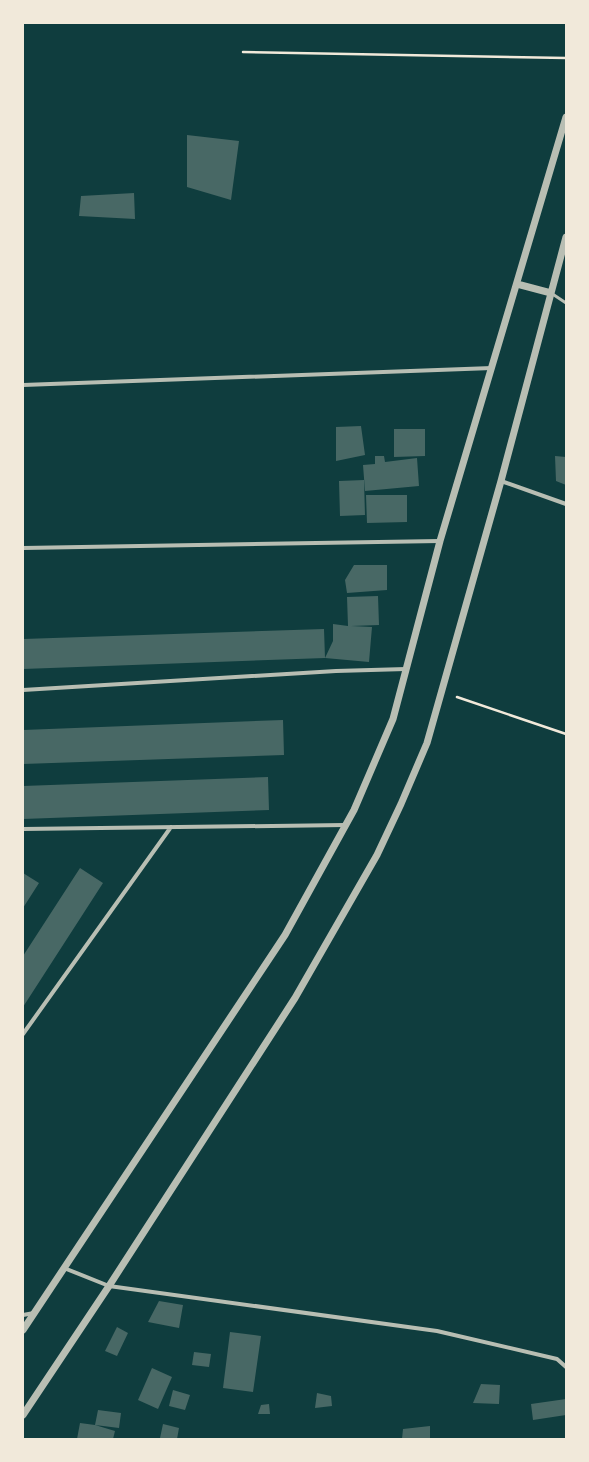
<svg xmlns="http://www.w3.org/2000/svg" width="589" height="1462" font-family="Mulish,sans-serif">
	<rect width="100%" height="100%" fill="#0f3d3e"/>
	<path fill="#486865" d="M187,135l52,6 -8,59 -44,-13z
		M134,193l1,26 -56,-3 2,-20z
		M361,426l4,29 -29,6v-34z
		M394,429h31v27l-31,1z
		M375,456h9l1,6 32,-4 2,28 -54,5 -2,-26 12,-1z
		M555,456l11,1v28l-10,-4z
		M364,480l1,35 -25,1 -1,-35z
		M366,495h41v27l-40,1z
		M354,565h33v25l-40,3 -2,-13z
		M378,596l1,29 -28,1 21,1 -3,35 -44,-4 8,-17v-17l15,2 -1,-29z
		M324,629l1,29 -302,11v-30z
		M283,720l1,35 -261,9v-34z
		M268,777l1,33 -246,9v-33z
		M80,868l23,15 -80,124v-51z
		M23,873l16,10 -16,25z
		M159,1301l24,4 -4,23 -31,-6z
		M117,1327l11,6 -11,23 -12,-5z
		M230,1332l31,4 -8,56 -30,-4z
		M194,1352l17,2 -2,13 -17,-2z
		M152,1368l20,9 -14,32 -20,-9z
		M481,1384l19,1 -1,19 -26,-1z
		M173,1390l17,5 -5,15 -16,-4z
		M317,1393l14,3 1,10 -17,2z
		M566,1399v16l-33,5 -2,-16z
		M269,1404l1,10h-12l3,-9z
		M98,1410l23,3 -2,15 -24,-3z
		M80,1423l15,2 20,6 -2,8h-36z
		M163,1424l16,4 -2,11 -17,-1z
		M430,1426v13h-28l1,-10z"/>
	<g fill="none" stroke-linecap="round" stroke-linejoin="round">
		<path stroke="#f1e9da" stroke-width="2.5" d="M243,52l323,6
			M457,697l109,37"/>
		<path stroke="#b8beb3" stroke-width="3" d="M551,293l15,10"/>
		<path stroke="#b8beb3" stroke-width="4" d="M23,385l469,-17
			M501,481l65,23
			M23,548l417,-7
			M23,690l313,-19 70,-2
			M23,829l322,-4
			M23,1034l148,-207
			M64,1268l45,18 328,45 120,28 9,8
			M23,1315l11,-2"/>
		<path stroke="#b8beb3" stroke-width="7" d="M517,284l34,9
			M23,1330l262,-395 69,-125 39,-91 47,-178 126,-424
			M23,1415l86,-129 186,-288 82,-143 24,-51 26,-61 74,-262 65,-244"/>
	</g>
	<rect width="589" height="1462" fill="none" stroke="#f1e9da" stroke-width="48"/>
</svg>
